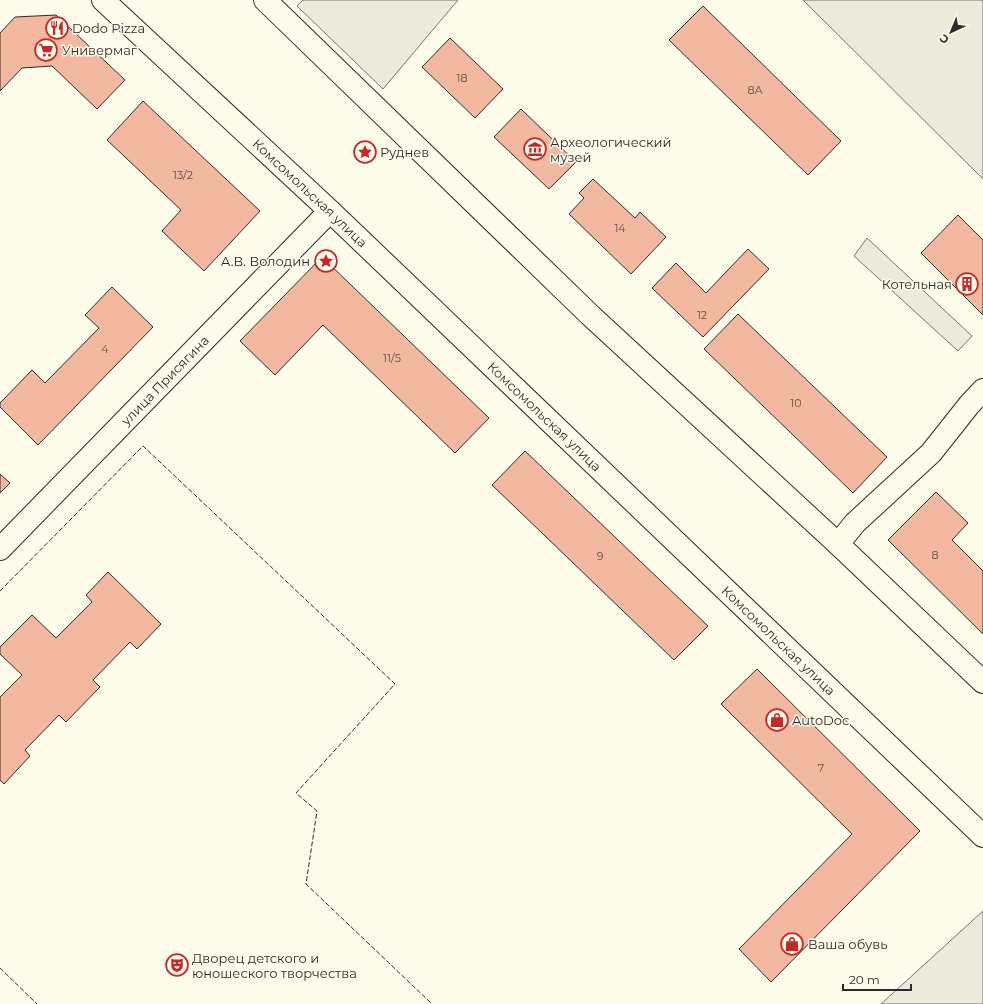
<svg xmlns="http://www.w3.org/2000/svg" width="983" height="1004" font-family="Montserrat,sans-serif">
	<rect width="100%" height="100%" fill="#fdfbea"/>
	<path fill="#ecebdb" stroke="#74746e" d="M803,0h180v179z
		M983,911v93h-102z"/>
	<path fill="#eceadb" stroke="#74746e" d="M303,0h155l-75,89 -86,-83z
		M867,238l105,98 -14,15 -104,-95z"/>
	<path fill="#f2b8a0" stroke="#2b2b2b" d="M703,6l138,135 -33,34 -139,-135z
		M56,15l69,65 -28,29 -45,-43 -30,2 -22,23v-58l15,-16z
		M450,38l53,51 -28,29 -53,-51z
		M143,101l117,110 -56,60 -42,-40 19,-21 -74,-70z
		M521,109l55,53 -27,27 -55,-52z
		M593,179l42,39 5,-6 26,25 -35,37 -62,-60 15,-16 -5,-5z
		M958,215l25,25v75l-62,-62z
		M748,249l21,20 -66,68 -51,-49 24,-25 30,30z
		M322,257l167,161 -34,35 -132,-128 -48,50 -35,-34z
		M112,287l41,40 -115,118 -38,-38v-4l32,-33 13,13 54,-55 -14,-13z
		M738,314l149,143 -34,36 -149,-144z
		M525,451l183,175 -34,34 -182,-175z
		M0,474l10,9 -10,10z
		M936,492l32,31 -16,17 31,31v63l-95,-94z
		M108,572l53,52 -24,25 -7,-7 -37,38 7,7 -34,35 -7,-7 -34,35 5,6 -26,28 -4,-4v-83l22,-22 -22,-21v-7l32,-32 24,23 36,-36 -6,-7z
		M757,669l163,162 -149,151 -32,-33 113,-115 -131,-130z"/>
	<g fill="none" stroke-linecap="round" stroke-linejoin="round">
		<g stroke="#2b2b2b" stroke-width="24">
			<g id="minor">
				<path d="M838,544l17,-21 76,-70 38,-48 14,-15"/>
				<path id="s1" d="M0,549l330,-338"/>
			</g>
		</g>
		<g stroke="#2b2b2b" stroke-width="24">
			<g id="major">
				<path id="s2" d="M103,0l227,211 653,625"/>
				<path d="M265,0l325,315 248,229 145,138"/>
			</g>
		</g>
		<use href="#minor" stroke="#fdfbea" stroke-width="22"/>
		<use href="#major" stroke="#fdfbea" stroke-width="22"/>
		<path stroke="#2b2b2b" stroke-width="1" stroke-dasharray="5 2" stroke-linecap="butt" d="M0,591l143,-145 252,238 -99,109 21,18 -11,73 126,120
			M0,968l37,36"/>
	</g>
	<defs>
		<g id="restaurant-ring" transform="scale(1.15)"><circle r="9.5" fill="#fdfbea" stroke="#c62828" stroke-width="1.5"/><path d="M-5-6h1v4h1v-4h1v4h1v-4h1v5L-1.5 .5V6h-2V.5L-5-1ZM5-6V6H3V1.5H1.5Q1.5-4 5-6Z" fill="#c62828"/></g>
		<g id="supermarket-ring" transform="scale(1.15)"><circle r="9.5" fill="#fdfbea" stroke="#c62828" stroke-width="1.5"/><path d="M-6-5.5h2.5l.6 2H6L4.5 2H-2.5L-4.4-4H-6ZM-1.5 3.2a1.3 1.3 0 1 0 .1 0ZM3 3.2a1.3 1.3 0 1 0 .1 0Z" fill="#c62828"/></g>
		<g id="museum-ring" transform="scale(1.15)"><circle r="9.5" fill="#fdfbea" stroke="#c62828" stroke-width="1.5"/><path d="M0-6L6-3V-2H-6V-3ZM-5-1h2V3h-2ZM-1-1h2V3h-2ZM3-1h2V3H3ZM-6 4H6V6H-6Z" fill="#c62828"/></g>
		<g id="sight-ring" transform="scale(1.15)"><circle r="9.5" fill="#fdfbea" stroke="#c62828" stroke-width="1.5"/><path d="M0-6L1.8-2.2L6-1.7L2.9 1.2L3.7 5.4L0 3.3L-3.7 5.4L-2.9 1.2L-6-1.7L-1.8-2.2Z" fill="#c62828"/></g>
		<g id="building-ring" transform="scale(1.15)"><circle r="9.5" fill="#fdfbea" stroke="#c62828" stroke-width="1.5"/><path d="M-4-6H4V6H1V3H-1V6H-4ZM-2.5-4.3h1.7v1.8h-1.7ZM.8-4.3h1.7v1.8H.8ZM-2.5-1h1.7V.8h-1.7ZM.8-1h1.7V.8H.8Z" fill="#c62828"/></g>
		<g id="shop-ring" transform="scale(1.15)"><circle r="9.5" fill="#fdfbea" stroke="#c62828" stroke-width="1.5"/><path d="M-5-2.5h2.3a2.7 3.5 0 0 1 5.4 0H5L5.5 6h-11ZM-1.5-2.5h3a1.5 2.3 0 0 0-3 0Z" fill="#c62828"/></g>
		<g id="theatre-ring" transform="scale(1.15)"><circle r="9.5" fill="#fdfbea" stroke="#c62828" stroke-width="1.5"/><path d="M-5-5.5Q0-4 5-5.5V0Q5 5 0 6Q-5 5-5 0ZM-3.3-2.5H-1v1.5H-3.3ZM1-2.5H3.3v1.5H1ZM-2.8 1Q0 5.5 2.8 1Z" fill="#c62828"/></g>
	</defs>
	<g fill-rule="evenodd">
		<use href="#restaurant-ring" x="57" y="28"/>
		<use href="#supermarket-ring" x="46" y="50"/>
		<use href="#museum-ring" x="535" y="149"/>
		<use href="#sight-ring" x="365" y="152"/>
		<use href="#sight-ring" x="326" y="261"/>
		<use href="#building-ring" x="967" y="284"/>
		<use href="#shop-ring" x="777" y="720"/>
		<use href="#shop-ring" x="792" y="944"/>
		<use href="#theatre-ring" x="177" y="965"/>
	</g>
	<g text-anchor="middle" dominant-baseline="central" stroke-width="3" stroke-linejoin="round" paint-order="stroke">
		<g font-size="11" fill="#5d4e48">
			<text x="462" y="78">18</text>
			<text x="755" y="90">8А</text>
			<text x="183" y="175">13/2</text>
			<text x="620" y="228">14</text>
			<text x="702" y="315">12</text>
			<text x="105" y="349">4</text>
			<text x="392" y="358">11/5</text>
			<text x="796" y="403">10</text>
			<text x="935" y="555">8</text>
			<text x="600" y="556">9</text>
			<text x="821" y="768">7</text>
		</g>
		<g font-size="13" fill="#2b2b2b" stroke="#fdfbea" text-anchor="start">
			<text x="72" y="28">Dodo Pizza</text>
			<text x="62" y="50">Универмаг</text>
			<text x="550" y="142">Археологический<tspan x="550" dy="15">музей</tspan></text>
			<text x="380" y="152">Руднев</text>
			<text x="310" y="261" text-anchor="end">А.В. Володин</text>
			<text x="952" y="284" text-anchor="end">Котельная</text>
			<text x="792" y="720">AutoDoc</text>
			<text x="808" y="944">Ваша обувь</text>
			<text x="192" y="958">Дворец детского и<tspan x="192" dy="15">юношеского творчества</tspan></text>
		</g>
		<g font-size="13" fill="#2b2b2b" stroke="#fdfbea">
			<text stroke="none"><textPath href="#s2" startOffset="283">Комсомольская улица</textPath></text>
			<text stroke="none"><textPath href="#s1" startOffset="236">улица Присягина</textPath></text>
			<text stroke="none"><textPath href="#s2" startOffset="607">Комсомольская улица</textPath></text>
			<text stroke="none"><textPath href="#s2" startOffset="931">Комсомольская улица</textPath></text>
		</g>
	</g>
	<g transform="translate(951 32) rotate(224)" stroke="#fdfbea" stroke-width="3" paint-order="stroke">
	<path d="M0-3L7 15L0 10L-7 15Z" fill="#2b2b2b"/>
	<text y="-6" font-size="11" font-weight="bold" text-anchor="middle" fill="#2b2b2b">С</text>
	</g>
	<path d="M843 984v6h68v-6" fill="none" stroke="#2b2b2b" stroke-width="2"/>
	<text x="849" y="984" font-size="12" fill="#2b2b2b" stroke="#fdfbea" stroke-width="3" paint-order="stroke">20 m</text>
</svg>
